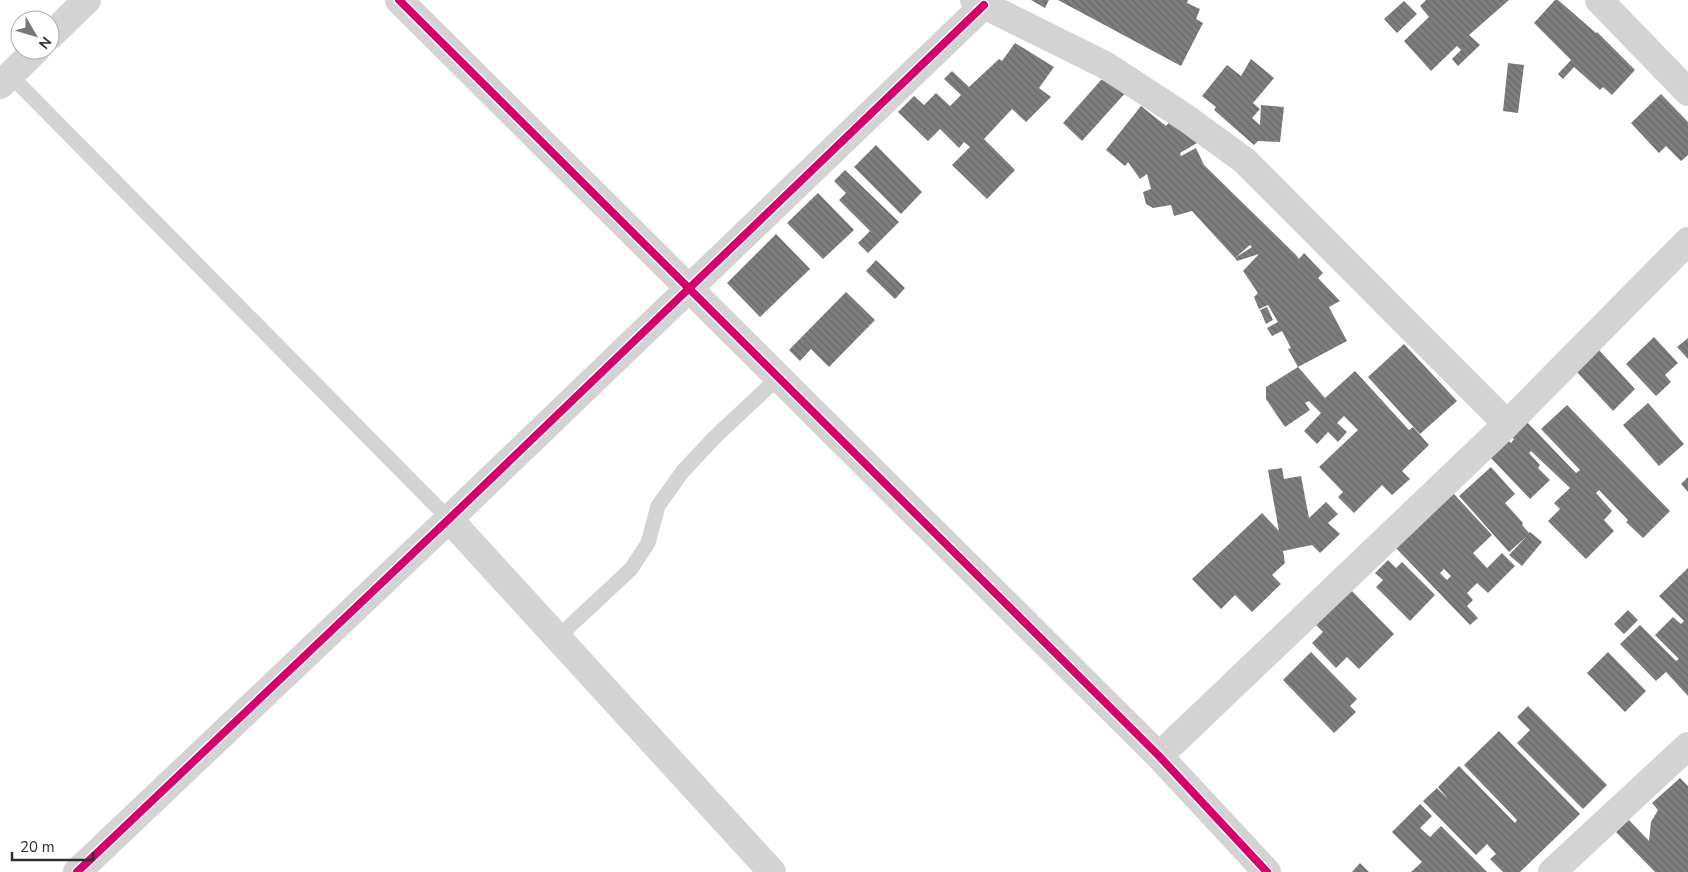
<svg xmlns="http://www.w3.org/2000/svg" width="1688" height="872" font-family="'Nunito Sans',sans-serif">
	<defs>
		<pattern id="building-back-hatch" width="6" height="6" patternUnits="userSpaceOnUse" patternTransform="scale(1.25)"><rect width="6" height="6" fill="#7e7e7e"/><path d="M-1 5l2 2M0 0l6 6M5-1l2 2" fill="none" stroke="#686868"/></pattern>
	</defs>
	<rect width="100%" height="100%" fill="#fff"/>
	<path fill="url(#building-back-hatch)" fill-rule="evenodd" d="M1031,0h18l-4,8z
		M1058,0h130l-1,3 13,6 -4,10 7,4 -22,43z
		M1426,0h83l-40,35 11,10 -22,21 -6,-7 9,-9 -4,-4 -26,25 -27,-30 25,-24 -9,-11z
		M1555,0h3l38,33 1,-1 38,38 -23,25 -9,-8 -3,3 -26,-23 -11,12 -5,-5 13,-14 -37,-37z
		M1404,1l13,13 -20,19 -13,-14z
		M1015,43l39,24 -15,21 12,9 -25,25 -14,-13 -28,30 31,31 -28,29 -35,-34 18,-18 -6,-5 -5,6 -19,-19 -12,12 -30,-29 16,-16 10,9 12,-12 14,13 11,-11 -17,-16 8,-8 17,16 30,-28 3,2z
		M1251,59l23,19 -21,25 7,6 -8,9 8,7 1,-20 23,2 -4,35 -22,-1 -4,4 -40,-35 2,-3 -14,-11 25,-31 14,11z
		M1508,63l16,2 -6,48 -15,-2z
		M1101,80l14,1 12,10 -45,50 -19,-18z
		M1661,94l27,28v33l-7,6 -15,-15 -7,7 -28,-30z
		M1141,106l25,20 5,-6 26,23 -17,10 1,3 15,-8 8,17 92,90 3,4 5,-6 19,20 -5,5 22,23 -11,6 18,34 -49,26 27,31 30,-27 54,59 4,-3 16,18 -27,26 8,8 -18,16 -10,-10 -28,28 -16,-16 5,-5 -24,-25 39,-37 -14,-14 -7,7 10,9 -9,10 -10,-10 -11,12 -13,-13 17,-18 -12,-12 -4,2 5,7 -25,17 -19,-28v-12l32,-20 -10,-18 3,-1 -9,-17 -10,5 -5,-8 11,-6 -10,-17 -9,4 -5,-12 4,-4 -15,-22 16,-17 -22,7 -2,-3 17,-11 -2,-2 -15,13 -43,-47 -18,5 -3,-11 -18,3 -7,-4 -3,-12 8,-3 -4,-15 -7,5 -12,-17 -3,4 -19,-16z
		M876,145l46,47 -21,22 -47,-47z
		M845,170l54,52 -31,31 -10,-10 12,-12 -31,-31 7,-7 -12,-12z
		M818,193l36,37 -31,29 -36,-36z
		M776,234l34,35 -50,48 -33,-34z
		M876,260l29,28 -10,11 -29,-28z
		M846,292l29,28 -46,47 -18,-18 -11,12 -11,-11z
		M1267,307l6,13 -7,4 -6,-14z
		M1654,337l24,26 -13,12 6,7 -15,14 -30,-32z
		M1688,338v21l-11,-12z
		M1404,344l53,57 -37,33 -52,-57z
		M1599,350l36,39 -22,22 -37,-40z
		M1648,403l36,41 -25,22 -36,-41z
		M1567,405l103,106 -27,27 -17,-16 2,-2 -29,-30 -3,3 16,18 -8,9 10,11 -28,28 -38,-38 12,-12 -6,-6 16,-15 -39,-37 -2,2 11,12 -2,3 12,12 -20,19 -40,-42 18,-17 3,3 3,-4 -3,-2 16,-15 49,51 4,-3 -39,-41z
		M1491,467l24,27 -10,9 18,20 -1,2 7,8 1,-1 12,10 -20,24 -13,-11 17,-18 -17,15 -50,-56z
		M1282,468l2,11 17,-3 8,42 17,-16 12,12 -10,9 12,11 -20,19 -8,-8 -29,6 2,12 -13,12 9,9 -29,28 -17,-17 -14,14 -29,-30 70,-66 17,18 -11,-61z
		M1688,477v15l-7,-8z
		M1453,493l39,42 -19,18 14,15 15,-15 13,13 -27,27 -11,-10 -10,10 6,7 -6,6 11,12 -8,7 -74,-77zM1444,569l7,7 -4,4 -7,-7z
		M1388,560l8,8 6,-6 33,33 -25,26 -34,-34 7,-7 -8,-7z
		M1688,568v128l-22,-24 -10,9 -36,-37 20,-19 36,36 3,-2 -24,-24 18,-18 8,7 3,-3 -25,-25z
		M1350,589l44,45 -35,35 -12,-12 -11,11 -24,-25 11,-11 -8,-8z
		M1628,610l10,10 -14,14 -10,-10z
		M1311,652l46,47 -7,7 6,6 -22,21 -51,-53z
		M1608,652l38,39 -21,21 -38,-39z
		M1528,706l79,79 -24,24 -66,-66 13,-13 -13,-13z
		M1499,731l81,83 -60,58h-17l-13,-13 6,-5 -9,-10 -11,11 -53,-54 14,-13 11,11 -10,-12 21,-21 56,57 2,-3 -53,-55z
		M1680,778l8,8v86h-33l-39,-40 13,-12 20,21 2,-19 7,-12 -6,-7z
		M1420,804l12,12 -12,12 10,9 11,-11 46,46h-76l11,-10 -30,-30z
		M1360,863l9,9h-17z"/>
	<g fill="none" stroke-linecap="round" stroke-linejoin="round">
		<path stroke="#d3d3d3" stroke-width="15" d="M10,75l439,444
			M557,638l74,-69 17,-26 10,-37 25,-35 33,-35 63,-59"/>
		<path stroke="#d3d3d3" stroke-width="28" d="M399,0l760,756 108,116
			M974,0l131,65 81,53 59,43 262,263
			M1599,0l89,92
			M50,36l37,-36
			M0,85l36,-35
			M449,519l323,353
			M1159,756l348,-332 181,-183
			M77,872l372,-353 535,-514
			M1552,872l136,-126"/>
		<g stroke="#fff" stroke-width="11">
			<path id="cycleway" d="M399,0l760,756 108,116
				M77,872l372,-353 535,-514"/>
		</g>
		<use href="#cycleway" stroke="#d6006c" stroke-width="8"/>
	</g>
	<g transform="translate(35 35) rotate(128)"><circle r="24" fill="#ffffff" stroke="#ababab"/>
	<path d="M0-4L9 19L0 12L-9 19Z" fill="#777777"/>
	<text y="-8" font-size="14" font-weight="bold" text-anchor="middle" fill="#2e2e2e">N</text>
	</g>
	<path d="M12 852v8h81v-8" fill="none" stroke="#2e2e2e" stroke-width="2.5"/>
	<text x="20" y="852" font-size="15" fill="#2e2e2e" stroke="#ffffff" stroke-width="4" paint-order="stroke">20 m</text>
</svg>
